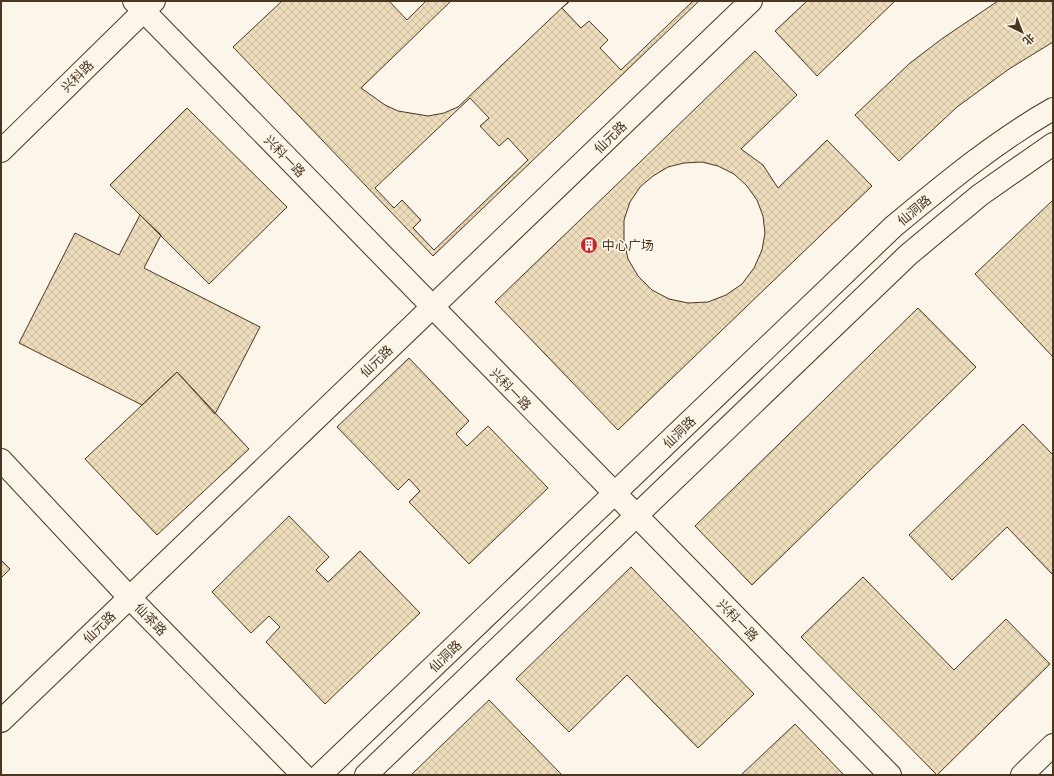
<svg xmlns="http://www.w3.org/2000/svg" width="1054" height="776" font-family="Lato,'Noto Sans SC',sans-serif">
	<defs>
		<pattern id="building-cross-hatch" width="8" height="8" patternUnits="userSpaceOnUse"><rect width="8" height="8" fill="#ecdcbc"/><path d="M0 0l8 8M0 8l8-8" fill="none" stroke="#ccbda1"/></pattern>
	</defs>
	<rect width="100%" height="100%" fill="#fbf6e9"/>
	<path fill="url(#building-cross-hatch)" stroke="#4a3520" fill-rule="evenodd" d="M282,1h169l-90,87 24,17 13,6 30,5 16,-3 14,-6 111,-106h130l-266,255 -200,-209z
		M389,1h37l-19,19z
		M570,1h123l-72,69 -21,-22 8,-8 -19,-19 -8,7 -19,-20z
		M807,1h88l-78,75 -42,-45z
		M998,1h55v41l-44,27 -52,38 -58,54 -44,-46 55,-52 33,-25z
		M755,51l42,44 -56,54 22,16 15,23 49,-48 45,46 -254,244 -123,-128zM702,162l16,4 16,8 13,12 10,14 6,16 2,17 -3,17 -8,18 -12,16 -16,11 -18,7 -20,1 -19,-4 -17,-9 -14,-14 -10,-17 -4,-19v-20l6,-18 10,-15 13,-11 15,-9 16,-4z
		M470,98l19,20 -9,8 19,20 9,-8 20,22 -94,90 -21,-22 8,-8 -19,-20 -8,8 -19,-20z
		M187,108l100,99 -78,77 -99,-99z
		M1053,200v157l-78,-83z
		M140,215l21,20 -17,33 116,59 -45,87 -38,-42 -35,33 -123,-62 56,-110 44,22z
		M918,308l58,59 -224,218 -57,-59z
		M409,358l60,63 -13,13 11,12 21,-20 60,62 -79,76 -60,-62 11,-11 -11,-12 -11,11 -61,-63z
		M177,372l72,77 -92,86 -72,-76z
		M1023,424l30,31v120l-46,-48 -55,53 -43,-45z
		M289,516l40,41 -13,13 12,12 32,-31 60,62 -95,91 -59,-62 14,-15 -11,-11 -18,17 -39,-41z
		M1,560l9,9 -9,9z
		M631,567l123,127 -56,54 -71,-73 -58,57 -53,-53z
		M863,577l91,93 52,-51 44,45 -113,111 -136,-138z
		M489,700l73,75h-151l32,-31z
		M795,724l49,51h-103z"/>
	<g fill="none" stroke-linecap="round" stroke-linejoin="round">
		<g stroke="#4a3520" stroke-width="24">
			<path id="minor" d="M134,1l756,774
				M1,151l153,-150
				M1,460l128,137 174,178
				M1,721l750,-720"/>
		</g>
		<g stroke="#4a3520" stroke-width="24">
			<path id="major" d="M320,775l574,-549c51,-42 101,-84 159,-117
				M366,775l542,-520 72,-60 73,-51
				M1022,775l31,-30"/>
		</g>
		<use href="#minor" stroke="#fbf6e9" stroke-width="22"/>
		<use href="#major" stroke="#fbf6e9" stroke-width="22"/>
	</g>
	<defs>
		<g id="building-disc" transform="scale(0.9)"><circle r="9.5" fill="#c62828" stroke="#fbf6e9"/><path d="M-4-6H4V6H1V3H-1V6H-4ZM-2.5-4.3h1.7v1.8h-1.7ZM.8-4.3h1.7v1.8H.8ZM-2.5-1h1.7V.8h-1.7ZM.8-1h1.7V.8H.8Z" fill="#fff"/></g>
	</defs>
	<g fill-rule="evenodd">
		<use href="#building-disc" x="589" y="245"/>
	</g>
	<g text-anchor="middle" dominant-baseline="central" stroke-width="3" stroke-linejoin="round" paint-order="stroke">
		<g font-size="13" fill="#4a3520" stroke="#fbf6e9">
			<text transform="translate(77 76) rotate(-45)">兴科路</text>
			<text transform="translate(610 137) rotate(-44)">仙元路</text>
			<text transform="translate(285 156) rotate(46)">兴科一路</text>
			<text transform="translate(914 210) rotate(-40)">仙洞路</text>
			<text transform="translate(376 361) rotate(-44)">仙元路</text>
			<text transform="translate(511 389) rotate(46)">兴科一路</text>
			<text transform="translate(679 432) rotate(-44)">仙洞路</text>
			<text transform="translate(151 619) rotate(46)">仙茶路</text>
			<text transform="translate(738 620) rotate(46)">兴科一路</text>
			<text transform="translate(99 627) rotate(-44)">仙元路</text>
			<text transform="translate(445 656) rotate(-44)">仙洞路</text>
		</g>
		<g font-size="13" fill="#4a3520" stroke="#fbf6e9" text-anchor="start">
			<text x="602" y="245">中心广场</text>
		</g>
	</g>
	<rect width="1054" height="776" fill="none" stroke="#4a3520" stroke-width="4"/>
	<g transform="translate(1022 32) rotate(137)" stroke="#fbf6e9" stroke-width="3" paint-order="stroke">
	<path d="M0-3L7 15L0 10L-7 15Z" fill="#4a3520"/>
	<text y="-6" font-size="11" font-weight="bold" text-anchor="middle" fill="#4a3520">北</text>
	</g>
</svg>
